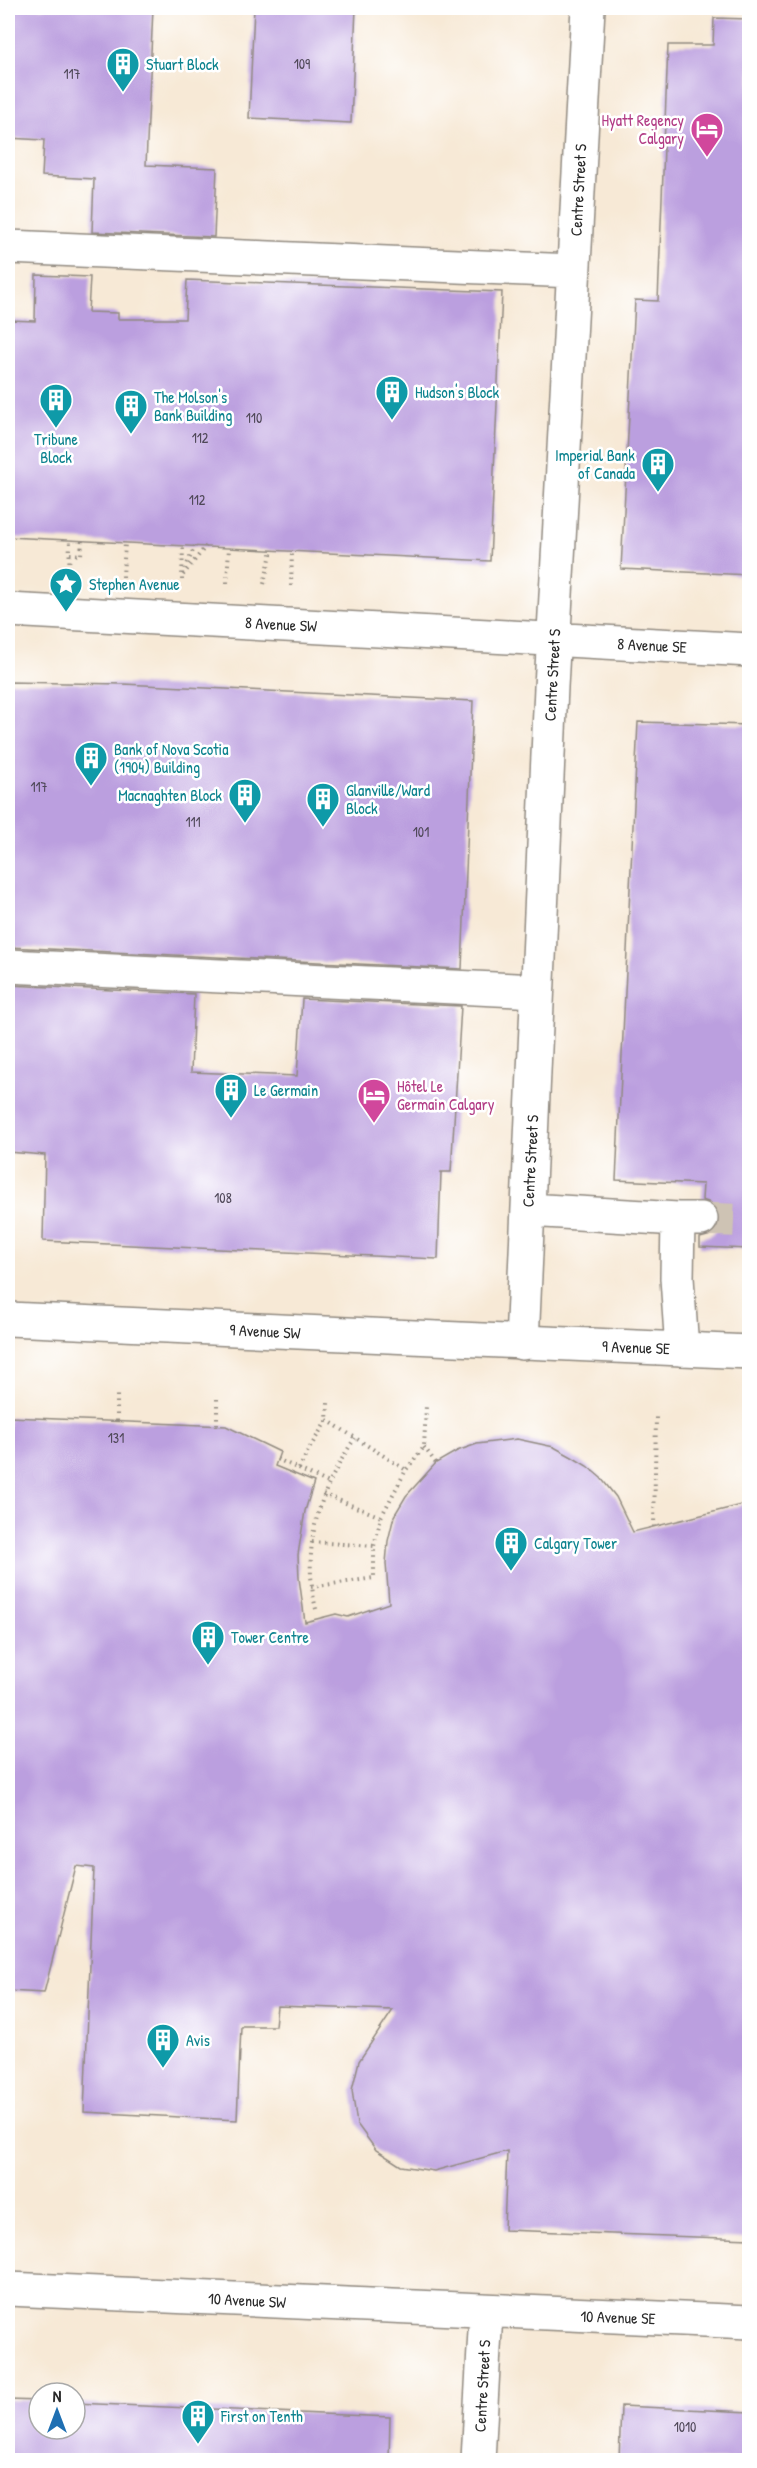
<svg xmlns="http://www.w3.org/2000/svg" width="757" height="2468" font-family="'Patrick Hand',sans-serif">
	<rect width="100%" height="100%" fill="#fff"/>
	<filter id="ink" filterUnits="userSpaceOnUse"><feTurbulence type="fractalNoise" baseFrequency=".0167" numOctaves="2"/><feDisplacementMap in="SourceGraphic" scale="12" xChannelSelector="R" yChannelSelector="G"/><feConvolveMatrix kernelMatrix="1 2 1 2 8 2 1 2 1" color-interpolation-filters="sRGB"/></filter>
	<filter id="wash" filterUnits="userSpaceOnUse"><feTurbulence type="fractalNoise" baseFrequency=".008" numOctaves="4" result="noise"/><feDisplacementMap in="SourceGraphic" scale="24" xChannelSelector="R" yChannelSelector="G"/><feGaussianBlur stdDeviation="1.35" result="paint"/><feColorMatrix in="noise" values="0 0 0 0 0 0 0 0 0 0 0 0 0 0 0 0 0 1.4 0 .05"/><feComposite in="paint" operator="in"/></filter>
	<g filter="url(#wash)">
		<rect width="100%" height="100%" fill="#f7e9d6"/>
		<g id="blocks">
			<path fill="#bb9fdf" d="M8,8h145l-7,157 71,3 -3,69 -122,-5 2,-53 -52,-3 2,-36 -36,-2z
				M254,8h102l-5,115 -102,-5z
				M714,18l36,1v556l-129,-6 14,-269 23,1 10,-256h45z
				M36,275l54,2 -2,35 30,1v6h67l2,-39 315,12 -12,269 -482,-24v-217l27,1z
				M8,682l115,2 350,17 -11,268 -454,-22z
				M638,722l112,3v524l-50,-2v-9l11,-3 6,-6 3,-9 -3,-11 -6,-6 -9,-3 1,-16 -87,-4z
				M8,985l186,9 -3,78 106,4 5,-77 159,7 -10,166h-10l-3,87 -395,-18 2,-86 -37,-3z
				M9,1417l217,9 54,26 -5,14 39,16 -9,29 -7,44 1,23 6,44 31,-8 12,3 41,-14 -3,-40 2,-22 6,-25 12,-20 30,-33 21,-12 20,-7 40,-5 37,8 18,10 15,9 14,12 15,19 17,35 117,-29v736l-246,-9 3,-79 -73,20 -33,-5 -25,-16 -19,-26 -5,-34 7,-29 34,-51 -116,-4 -2,20h-34l-4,94 -153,-8 10,-244 -18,-2 -32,127 -36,-2v-558z
				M8,2400l31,1v28h36v-26l315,14 -1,43h-381z
				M621,2406l129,6v48h-131z"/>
		</g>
	</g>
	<g filter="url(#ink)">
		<use href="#blocks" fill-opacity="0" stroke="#918a80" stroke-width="1.5"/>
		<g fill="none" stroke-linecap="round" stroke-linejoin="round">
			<path stroke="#cec3b4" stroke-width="33" stroke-dasharray="33 16" stroke-linecap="butt" d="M701,1219l49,2"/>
			<g stroke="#918a80" stroke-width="36">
				<path id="minor" d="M8,247l566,24
					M8,610l742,40
					M8,966l529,25
					M528,1210l150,9
					M522,1343l29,-656 37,-679
					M682,1349l-5,-71 1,-59h23
					M8,2289l742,33
					M478,2460l8,-148"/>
			</g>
			<g stroke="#918a80" stroke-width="36">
				<path id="major" d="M8,1319l742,33"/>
			</g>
			<path stroke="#918a80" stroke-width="4" stroke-dasharray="1.5 4.5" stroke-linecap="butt" d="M70,554l11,1 1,-15
				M185,569l10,-23
				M69,574l1,-35
				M183,575l23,-29
				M123,577l2,-35
				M182,580l1,-35
				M227,583l2,-36
				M264,584l8,-34
				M291,586l1,-35
				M217,1399v26
				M327,1420l79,50
				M117,1421v-26
				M424,1447l12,16
				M277,1459l52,24
				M299,1469l10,-20 18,-29 1,-17
				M323,1494l58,23
				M654,1527l2,-110
				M312,1542l62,4
				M311,1587l63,-9v-32l7,-29 25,-47 18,-23 2,-41
				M316,1609c-15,-65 3,-117 39,-171"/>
			<use href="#minor" stroke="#fff" stroke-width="33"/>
			<use href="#major" stroke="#fff" stroke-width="33"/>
		</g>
	</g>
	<defs>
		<g id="building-pin" transform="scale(1.725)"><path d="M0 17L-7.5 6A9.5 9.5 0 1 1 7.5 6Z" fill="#0f9aa8" stroke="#fff"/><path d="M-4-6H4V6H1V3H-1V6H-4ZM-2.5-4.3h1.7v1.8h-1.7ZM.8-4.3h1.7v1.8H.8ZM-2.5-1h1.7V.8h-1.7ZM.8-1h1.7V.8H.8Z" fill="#fff"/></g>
		<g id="hotel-pin" transform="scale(1.725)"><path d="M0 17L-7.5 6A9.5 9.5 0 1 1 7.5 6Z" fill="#d1479c" stroke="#fff"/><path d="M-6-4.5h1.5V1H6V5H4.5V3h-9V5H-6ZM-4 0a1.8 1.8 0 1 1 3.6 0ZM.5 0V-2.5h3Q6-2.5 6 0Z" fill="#fff"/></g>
		<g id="sight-pin" transform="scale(1.725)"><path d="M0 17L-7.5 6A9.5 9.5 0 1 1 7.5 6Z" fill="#0f9aa8" stroke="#fff"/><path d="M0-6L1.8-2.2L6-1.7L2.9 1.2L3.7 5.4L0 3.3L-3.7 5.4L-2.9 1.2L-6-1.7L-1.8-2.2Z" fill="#fff"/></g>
	</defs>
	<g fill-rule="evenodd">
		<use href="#building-pin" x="123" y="64"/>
		<use href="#hotel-pin" x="707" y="129"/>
		<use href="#building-pin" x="392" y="392"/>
		<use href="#building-pin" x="56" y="400"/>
		<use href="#building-pin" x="131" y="406"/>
		<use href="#building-pin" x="658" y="464"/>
		<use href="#sight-pin" x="66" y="584"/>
		<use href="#building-pin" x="91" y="758"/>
		<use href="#building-pin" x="245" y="795"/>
		<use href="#building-pin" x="323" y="799"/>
		<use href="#building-pin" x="231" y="1090"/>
		<use href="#hotel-pin" x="374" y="1095"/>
		<use href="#building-pin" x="511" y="1543"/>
		<use href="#building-pin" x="208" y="1637"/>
		<use href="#building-pin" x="163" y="2040"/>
		<use href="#building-pin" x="198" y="2416"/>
	</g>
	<g text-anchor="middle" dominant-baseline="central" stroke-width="5" stroke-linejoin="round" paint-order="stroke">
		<g font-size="14" fill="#4f4858">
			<text x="302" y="63">109</text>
			<text x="72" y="73">117</text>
			<text x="254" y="417">110</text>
			<text x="200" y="437">112</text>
			<text x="197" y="499">112</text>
			<text x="39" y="786">117</text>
			<text x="193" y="821">111</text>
			<text x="421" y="831">101</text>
			<text x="223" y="1197">108</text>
			<text x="116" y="1437">131</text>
			<text x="685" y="2426">1010</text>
		</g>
		<g font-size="16" fill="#0d838f" stroke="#fff" text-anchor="start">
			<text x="146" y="64">Stuart Block</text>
			<text x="415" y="392">Hudson's Block</text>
			<text x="154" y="397">The Molson's<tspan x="154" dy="18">Bank Building</tspan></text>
			<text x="56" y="439" text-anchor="middle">Tribune<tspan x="56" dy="18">Block</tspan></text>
			<text x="635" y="455" text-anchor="end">Imperial Bank<tspan x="635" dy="18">of Canada</tspan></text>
			<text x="89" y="584">Stephen Avenue</text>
			<text x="114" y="749">Bank of Nova Scotia<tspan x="114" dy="18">(1904) Building</tspan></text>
			<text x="346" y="790">Glanville/Ward<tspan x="346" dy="18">Block</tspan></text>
			<text x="222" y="795" text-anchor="end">Macnaghten Block</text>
			<text x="254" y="1090">Le Germain</text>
			<text x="534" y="1543">Calgary Tower</text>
			<text x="231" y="1637">Tower Centre</text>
			<text x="186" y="2040">Avis</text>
			<text x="221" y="2416">First on Tenth</text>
		</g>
		<g font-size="16" fill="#b23c85" stroke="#fff" text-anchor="end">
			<text x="684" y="120">Hyatt Regency<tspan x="684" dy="18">Calgary</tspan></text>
			<text x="397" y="1086" text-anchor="start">Hôtel Le<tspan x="397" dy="18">Germain Calgary</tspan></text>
		</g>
		<g font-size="16" fill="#2b2b2b" stroke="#fff">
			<text transform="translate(578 190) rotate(-87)">Centre Street S</text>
			<text transform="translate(281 624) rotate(3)">8 Avenue SW</text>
			<text transform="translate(652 645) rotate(3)">8 Avenue SE</text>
			<text transform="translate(552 675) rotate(-87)">Centre Street S</text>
			<text transform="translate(530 1161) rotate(-87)">Centre Street S</text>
			<text transform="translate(265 1331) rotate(3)">9 Avenue SW</text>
			<text transform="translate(636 1347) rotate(2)">9 Avenue SE</text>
			<text transform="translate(247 2300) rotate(3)">10 Avenue SW</text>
			<text transform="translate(618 2317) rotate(2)">10 Avenue SE</text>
			<text transform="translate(482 2386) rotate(-87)">Centre Street S</text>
		</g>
	</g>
	<rect width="757" height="2468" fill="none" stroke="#fff" stroke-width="30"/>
	<g transform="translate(57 2411)"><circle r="28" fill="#ffffff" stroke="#aaaaaa" stroke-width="1.5"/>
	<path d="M0-4.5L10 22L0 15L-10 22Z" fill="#1f6fb2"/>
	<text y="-9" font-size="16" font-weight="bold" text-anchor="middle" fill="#2b2b2b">N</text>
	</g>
</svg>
